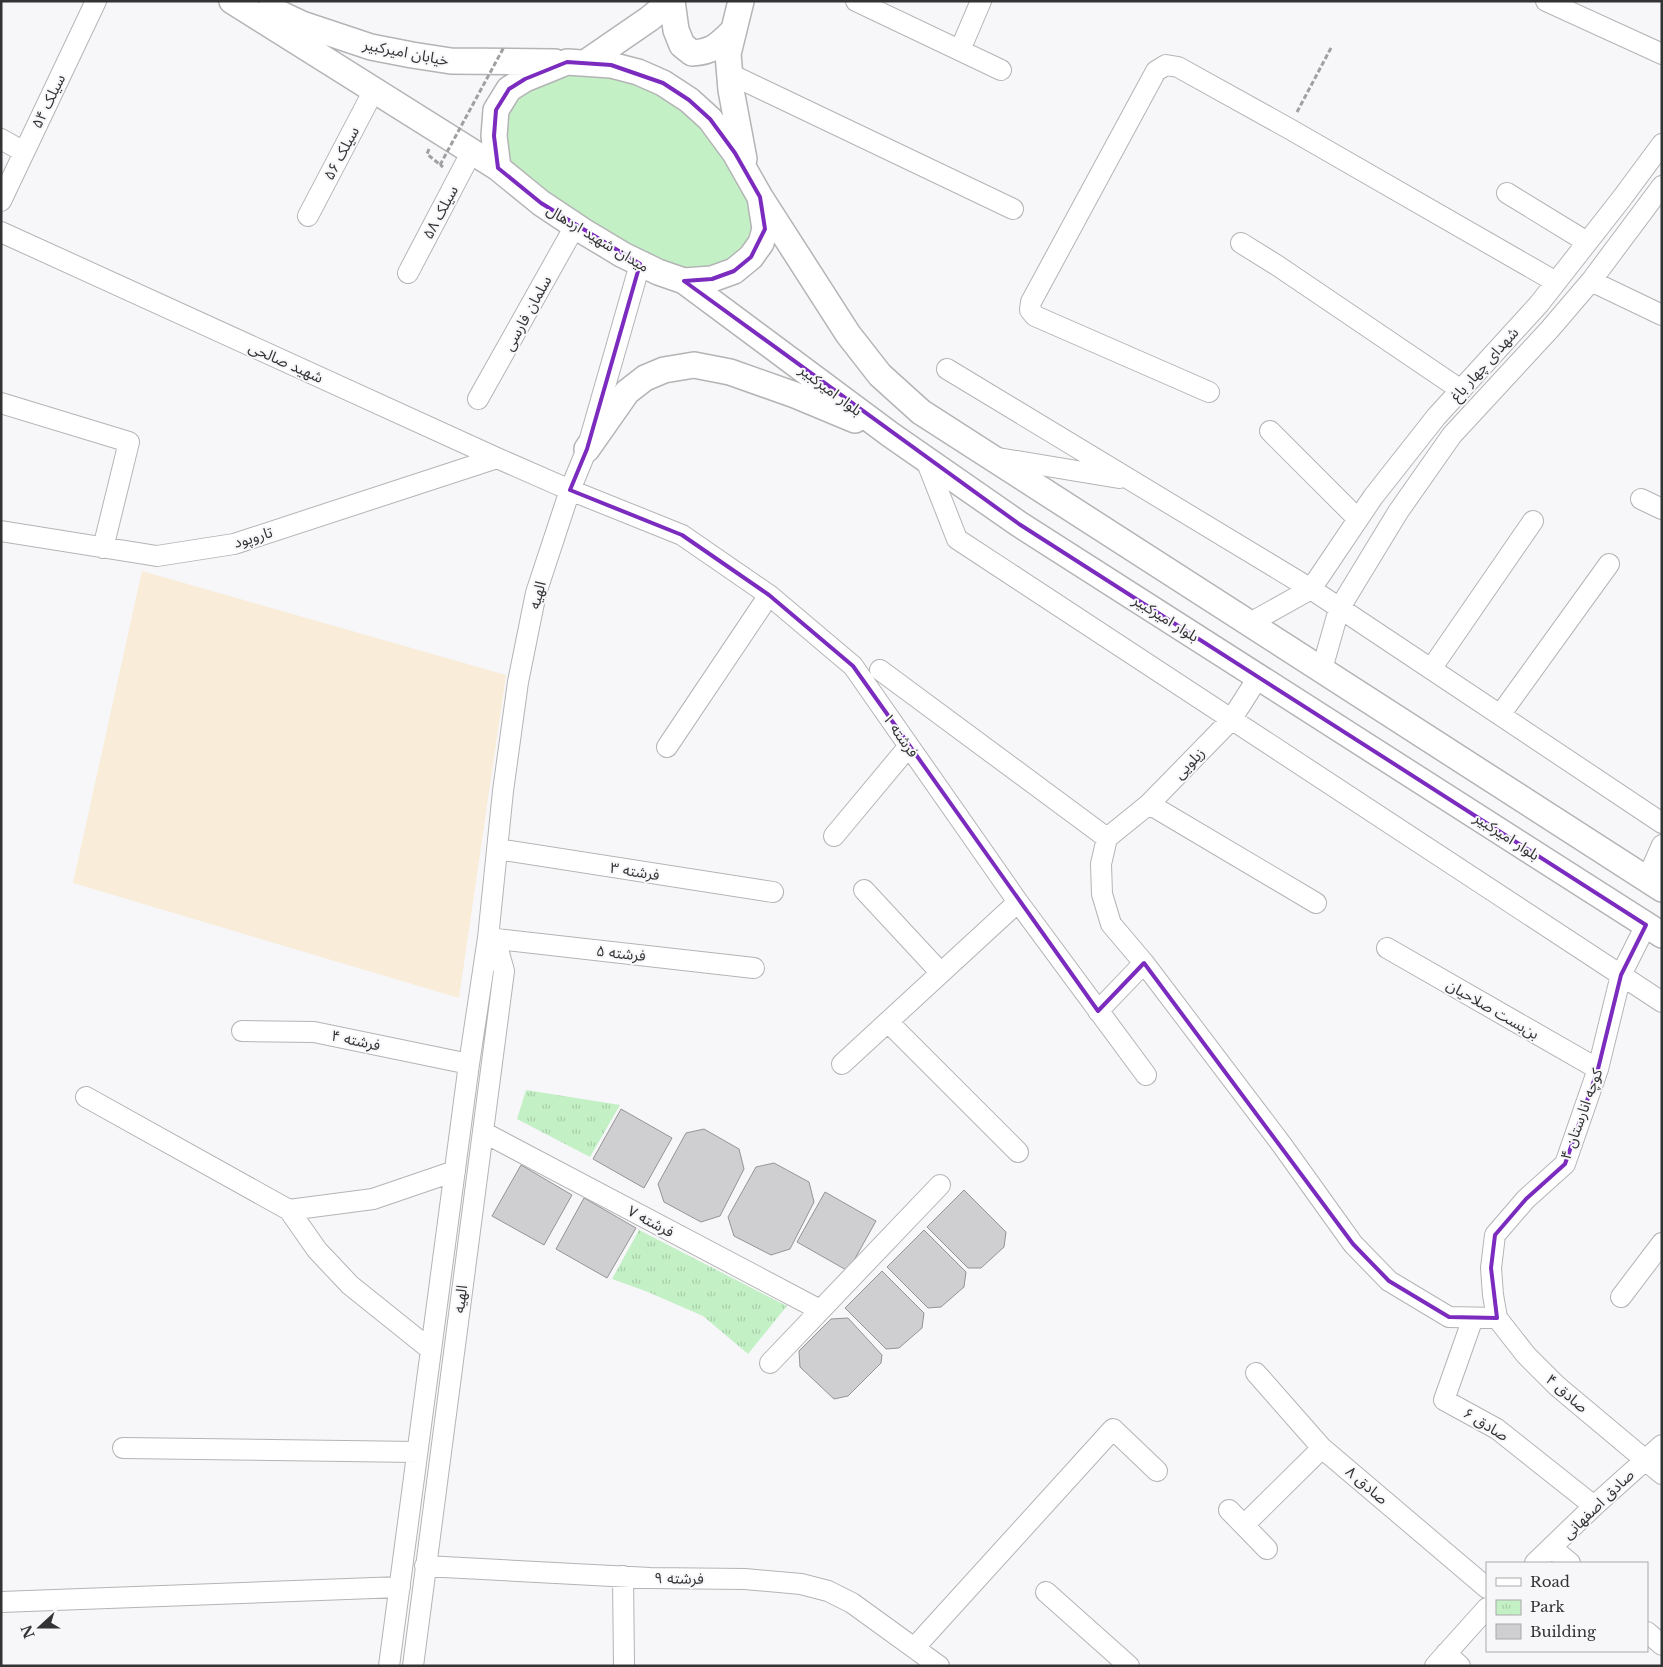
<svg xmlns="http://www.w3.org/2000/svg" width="1663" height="1667" font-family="'Libre Baskerville','Noto Sans Arabic',serif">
	<defs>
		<pattern id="park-tufts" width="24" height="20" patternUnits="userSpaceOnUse" patternTransform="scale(1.25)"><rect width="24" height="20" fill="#c3f0c5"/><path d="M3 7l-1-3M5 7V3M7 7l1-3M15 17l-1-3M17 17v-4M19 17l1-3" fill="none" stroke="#a8ceaa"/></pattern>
	</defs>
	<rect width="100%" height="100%" fill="#f7f7fa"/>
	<path fill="#f9ecd8" d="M142,571l364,104 -47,323 -386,-115z"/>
	<path fill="#c3f0c5" d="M567,66l93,20 71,69 30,72 -29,40 -63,6 -167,-107 -5,-31 15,-43z"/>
	<path fill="url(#park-tufts)" d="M526,1090l94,15 -30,52 -73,-38z
		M639,1230l148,76 -39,48 -45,-38 -55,-24 -36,-13z"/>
	<path fill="#cfced1" stroke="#949395" d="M621,1109l51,29 -28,50 -51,-29z
		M704,1129l35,20 5,20 -24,47 -19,6 -37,-20 -6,-18 28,-51z
		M774,1163l35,19 5,20 -24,47 -19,6 -37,-19 -6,-19 28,-50z
		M521,1165l51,30 -28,50 -52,-29z
		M964,1190l42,42 -2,15 -23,21h-13l-41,-41z
		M825,1192l51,29 -28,50 -51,-29z
		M584,1198l52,30 -29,50 -51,-29z
		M924,1230l42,42 -2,15 -23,20 -13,1 -41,-41z
		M882,1271l42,42 -2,15 -23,20 -13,1 -41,-41z
		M848,1318l34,37 -1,8 -33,33 -14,3 -34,-32 -1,-16 32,-32z"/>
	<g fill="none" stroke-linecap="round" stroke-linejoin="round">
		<g stroke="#b4b4b6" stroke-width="22">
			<path id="minor" d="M856,1l145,69
				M1546,1l116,53
				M960,50l21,-49
				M730,74l283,135
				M1,139l23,13
				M1507,193l80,49
				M1,201l95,-200
				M308,216l66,-126
				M1,232l496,226 73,32 112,45 87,60 84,71 165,236 128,173
				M1241,243l37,23 183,124
				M408,273l64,-122
				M1591,281l71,34
				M947,369l364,220 351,234
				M1209,392l-174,-76 -5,-6 1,-8 125,-231 10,-6 12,2 110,61 268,154
				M478,399l97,-173
				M1,403l128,39 -26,106
				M1270,431l88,88
				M998,458l121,20
				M926,460l31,79 705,463
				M1641,499l21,10
				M1,531l156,25 77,-12 263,-86
				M1250,623l61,-34 62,-92 63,-80 103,-113 83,-106 40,-54
				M1322,669l17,-60 59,-97 54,-77 98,-106 41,-48 71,-95
				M1431,669l102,-148
				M880,670l227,168
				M1500,715l109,-151
				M667,747l102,-152
				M1149,804l167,99
				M834,836l75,-90
				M1107,838l-6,26 1,30 9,30 33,39 138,182 71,99 36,37 60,36 48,1
				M1107,838l42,-34 82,-84 28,-44
				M497,849l276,43
				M1647,879l15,-34
				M864,890l77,83
				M1646,925l-25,50 -23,94 -33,95 -39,35 -31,36 -4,33 2,27 4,23 29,37 31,31 105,88
				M488,938l266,30
				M1387,948l211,121
				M1098,1011l46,-48
				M888,1022l130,130
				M242,1031l72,1 155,32
				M842,1064l176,-162
				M86,1097l203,113 84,-11 82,-28
				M483,1132l337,178
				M289,1210l28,40 33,35 81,65
				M1621,1297l41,-54
				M1473,1318l-29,82 53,29 97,77
				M770,1363l170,-178
				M1256,1373l66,75 165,140
				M123,1448l294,4
				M1229,1510l38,39
				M1244,1525l78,-77
				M1552,1548l18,15
				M1535,1563l59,-57 68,-61
				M425,1566l225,12 95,1 56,5 27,7 24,12 87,63
				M623,1576l1,90
				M1046,1592l83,74
				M1,1602l399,-15
				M1647,1632l15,13
				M915,1647l198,-218 44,42
				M1446,1653l14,13
				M389,1666l80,-602 19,-126 15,-147 15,-109 18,-89 34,-103 17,-41 53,-185
				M413,1666l91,-695 -5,-18 -11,-15
				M1435,1666l52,-58"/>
		</g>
		<g stroke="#b4b4b6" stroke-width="28">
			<path id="major" d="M232,1l266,167 43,35 42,28 40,24 35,17 26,9 28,-2 22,-8 17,-14 10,-14 4,-14 -5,-32 -25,-44 -25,-34 -21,-19 -26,-17 -25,-11 -27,-7 -44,-3 -42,17 -16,10 -13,21 -2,26 4,32
				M672,1l4,29 6,15 10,8c21,-1 28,-9 42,-23
				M741,1l-13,53 3,36 13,69
				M270,9l32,15 69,23 41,8 39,6 104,1
				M585,63l64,-44 22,-18
				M760,197l88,137 32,41 41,37 741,477
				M684,281l207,154 128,89 643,411
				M587,449l40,-57 18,-14 19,-8 30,-5 36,7 65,23 60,25"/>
		</g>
		<path stroke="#a0a0a2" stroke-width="3" stroke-dasharray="5 2.5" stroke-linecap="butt" d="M1297,112l35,-66
			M429,149l-2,5 16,13"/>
		<use href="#minor" stroke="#fff" stroke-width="20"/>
		<use href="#major" stroke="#fff" stroke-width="25"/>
		<path stroke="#a0a0a2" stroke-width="3" stroke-dasharray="5 2.5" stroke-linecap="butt" d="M440,165l64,-118"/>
	</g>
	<path fill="none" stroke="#7b2cbf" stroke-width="4" stroke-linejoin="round" d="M567,62l44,3 52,18 26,17 21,19 25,34 25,44 5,32 -14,28 -17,14 -22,8 -28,2 335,243 627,401 -25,50 -23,94 -33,95 -39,35 -31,36 -4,33 6,50 -48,-1 -60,-36 -36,-37 -209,-281 -46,48 -245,-345 -84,-71 -87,-60 -112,-45 17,-41 53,-185 -99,-61 -43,-35 -4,-32 2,-26 13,-21 16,-10z"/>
	<g text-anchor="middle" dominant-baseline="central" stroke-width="4" stroke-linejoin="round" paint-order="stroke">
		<g font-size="15" fill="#333334" stroke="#f7f7fa">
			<text transform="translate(406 52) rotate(11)">خیابان امیرکبیر</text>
			<text transform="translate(48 101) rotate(-64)">سیلک ۵۴</text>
			<text transform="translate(341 153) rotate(-62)">سیلک ۵۶</text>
			<text transform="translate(440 212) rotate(-62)">سیلک ۵۸</text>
			<text transform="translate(598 238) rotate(31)">میدان شهید اردهال</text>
			<text transform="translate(527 313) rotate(-61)">سلمان فارسی</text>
			<text transform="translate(286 362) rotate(24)">شهید صالحی</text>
			<text transform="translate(1484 364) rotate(-48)">شهدای چهار باغ</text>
			<text transform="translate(831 390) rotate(37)">بلوار امیرکبیر</text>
			<text transform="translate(253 537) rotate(-17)">تاروپود</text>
			<text transform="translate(537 595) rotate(-75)">الهیه</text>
			<text transform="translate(1166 618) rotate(32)">بلوار امیرکبیر</text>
			<text transform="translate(901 735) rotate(55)">فرشته ۱</text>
			<text transform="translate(1189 763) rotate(-46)">زیلویی</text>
			<text transform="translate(1507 836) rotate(33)">بلوار امیرکبیر</text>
			<text transform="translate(635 871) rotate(9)">فرشته ۳</text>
			<text transform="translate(621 953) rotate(6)">فرشته ۵</text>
			<text transform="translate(1493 1009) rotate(30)">بن‌بست صلاحیان</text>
			<text transform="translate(356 1040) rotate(12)">فرشته ۴</text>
			<text transform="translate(1581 1114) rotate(-70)">کوچه انارستان ۴</text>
			<text transform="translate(651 1221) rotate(28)">فرشته ۷</text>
			<text transform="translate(460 1299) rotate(-83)">الهیه</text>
			<text transform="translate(1567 1393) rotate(41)">صادق ۴</text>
			<text transform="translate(1486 1424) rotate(31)">صادق ۶</text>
			<text transform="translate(1367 1485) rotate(40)">صادق ۸</text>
			<text transform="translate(1598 1504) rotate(-44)">صادق اصفهانی</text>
			<text transform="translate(679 1578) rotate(1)">فرشته ۹</text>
		</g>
	</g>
	<rect width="1663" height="1667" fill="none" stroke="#333334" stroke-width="5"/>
	<rect x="1486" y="1562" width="162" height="90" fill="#f7f7fa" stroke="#a9a9ab"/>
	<rect x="1496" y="1578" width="25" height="8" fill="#ffffff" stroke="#a9a9ab"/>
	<text x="1530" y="1587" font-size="15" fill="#333334">Road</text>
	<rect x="1496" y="1600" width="25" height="15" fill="url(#park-tufts)" stroke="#a9a9ab"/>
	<text x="1530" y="1612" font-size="15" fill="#333334">Park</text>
	<rect x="1496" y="1624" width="25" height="15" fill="#cfced1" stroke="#a9a9ab"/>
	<text x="1530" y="1637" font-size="15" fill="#333334">Building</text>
	<g transform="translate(40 1627) rotate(249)" stroke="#f7f7fa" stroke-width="4" paint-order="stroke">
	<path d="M0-4L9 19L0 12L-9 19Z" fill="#333334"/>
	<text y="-8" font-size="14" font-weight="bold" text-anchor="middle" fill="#333334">N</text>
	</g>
</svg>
